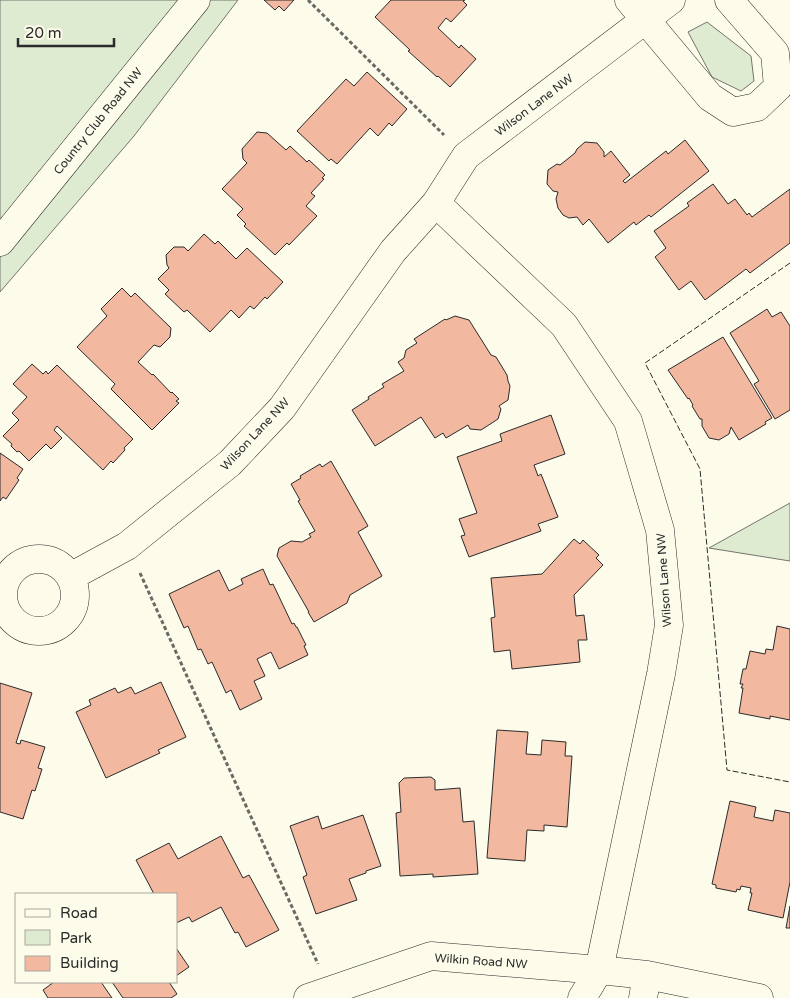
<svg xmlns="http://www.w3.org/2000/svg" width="790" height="998" font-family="'Varela Round',sans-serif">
	<rect width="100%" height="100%" fill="#fdfbea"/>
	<path fill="#deebd1" stroke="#74746e" d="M0,0h238l-104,136 -134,156z
		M707,22l44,34 3,25 -13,10 -29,-14 -24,-45z
		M790,503v58l-81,-13z"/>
	<path fill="#f2b8a0" stroke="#2b2b2b" d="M264,0h30l-10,11 -5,-5 -4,4z
		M391,0h74l-2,1 4,4 -16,17 -5,-4 -8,10 21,20 2,-3 15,14 -26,28 -12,-11 -1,1 -29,-26 2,-1 -35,-33z
		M367,72l40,37 -15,17 -3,-3 -11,13 -8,-8 -33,36 -6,-5 -2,2 -32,-30 49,-52 8,7z
		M257,132l10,1 19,17 4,-4 17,16 2,-2 16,15 -3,3 2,1 -13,14 4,3 -9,10 11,10 -28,29 -2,-2 -12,12 -31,-29 2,-2 -9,-9 6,-6 -21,-20 25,-26 -4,-4 -1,-10z
		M685,140l24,31 -58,46 -2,-2 -13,10 -2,-3 -26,21 -19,-24 -6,6 -6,-8 -8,1 -6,-3 -5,-7 -2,-9 2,-7 -5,-1 -6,-7 1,-14 9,-6 3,1 15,-12 2,-4 8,-7 12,1 7,9v5l7,-6 19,24 -7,6 2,2 41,-32 2,3z
		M713,184l15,20 7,-5 12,16 2,-2 3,4 38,-28v54l-40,30 -4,-4 -41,31 -14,-19 -12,9 -24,-33 11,-9 -12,-17 35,-25 -2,-3z
		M204,234l11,10 3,-3 18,18 11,-11 36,34 -16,17 -2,-2 -11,12 -4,-3 -11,12 -8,-8 -21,22 -23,-22 -3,2 -19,-18 4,-4 -11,-11 11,-11 -2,-3 -1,-10 8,-8h10l4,4z
		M122,288l9,9 4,-4 36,35 -1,9 -10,10 -6,-2 -16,17 14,13 1,-1 18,19 1,-1 7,7 -3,2 3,2 -27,27 -41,-41 4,-5 -38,-37 30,-31 -6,-7z
		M767,309l5,8 9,-5 9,14v84l-15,9 -21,-35 5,-3 -29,-48z
		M455,316l14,4 22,35 5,2 11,18 1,6 2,5 -2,14 -9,6 2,3 -3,10 -17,11 -11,-1 -2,-4 -22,13 -3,-5 -8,5 -14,-21 -46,29 -23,-36 17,-11 -1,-2 16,-10 -2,-3 22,-13 -6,-9 6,-4 2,-8 11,-7 -3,-4 31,-20 1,1z
		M723,337l49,81 -7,4 1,2 -27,16 -8,-13 -2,7 -10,6 -10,-2 -7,-12v-7h-2l-8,-13 1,-1 -4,-7 -1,1 -20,-29z
		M32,364l11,10 3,-3 2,3 9,-9 76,74 -9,9 1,2 -12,13 -2,-2 -8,9 -46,-44 -3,4 8,8 -11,11 -5,-5 -17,17 -10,-10 -2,1 -6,-6 1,-2 -9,-8 16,-16 -7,-7 15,-16 -14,-13z
		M551,415l14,39 -31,11 4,11 3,-2 17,43 -20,7 3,7 -72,26 -8,-21 4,-1 -6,-16 18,-6 -20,-56 45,-16 -2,-7z
		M0,453l23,16 -6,9 2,2 -13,19 -3,-2 -3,4z
		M331,461l37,65 -10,6 24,44 -32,19 -3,8 -33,19 -6,-10h1l-32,-56 2,-8 12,-7 11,1 9,-5 -2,-3 6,-3 -17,-30 2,-1 -9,-16 10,-6 -1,-2 20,-12 2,3z
		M574,539l6,5 3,-4 16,15 -3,3 7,7 -29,30 2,21 8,-1 3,25h-9l2,22 -68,7 -2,-19 -16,2 -3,-34 4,-1 -4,-39 51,-4z
		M263,569l7,16 3,-1 19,40 2,-1 2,4h1l9,18 -2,1 4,9 -29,14 -8,-17 -14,7 8,17 -11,5 8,18 -22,11 -9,-20 -5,3 -14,-31 -4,2 -7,-15 -3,1 -10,-24 -4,2 -15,-34 50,-24 10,21 14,-7 -2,-5z
		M777,626l13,3v91l-20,-4v3l-31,-6 4,-25h-2l2,-4h-3l3,-15h3l4,-18 15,3 1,-5 7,1z
		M161,682l25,55 -28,13 2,3 -54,25 -30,-66 15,-7 -2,-5 26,-12 3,5 13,-6 4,7z
		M0,683l32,10 -16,50 4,1 1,-4 24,7 -7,21 4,1 -7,22 -3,-1 -9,29 -23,-7z
		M497,730l31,2 -2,22 15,1 1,-15 24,2 -1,14h7l-5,71 -23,-2v6l-17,-1 -2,31 -38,-3z
		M431,777l4,3v10l25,-2 3,34 11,-1 4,53 -45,3v-3l-33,2 -4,-63 5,-1 -2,-29 5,-5z
		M730,801l26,6 -2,10 19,4 2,-11 15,3v69l-7,36 -35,-8 4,-17h-2l1,-5 -10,-2 -1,4 -3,-1 -1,3 -20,-4v-3l-4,-1z
		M363,815l18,51 -15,5v2l-17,6 8,21 -41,14 -13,-37 4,-2 -17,-49 28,-10 4,13z
		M221,836l22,42 6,-3 30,55 -33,17 -8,-15 -3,1 -14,-26 -29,15 -3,-5 -13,6v-29h-22l-18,-34 33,-17 9,16z
		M790,906v22h-4z
		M176,948l13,19 -13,9z
		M54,982h47l11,16h-64l-5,-8z
		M112,982h57l8,12 -6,4h-48z"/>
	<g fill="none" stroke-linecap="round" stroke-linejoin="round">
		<g stroke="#2b2b2b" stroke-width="29">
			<path id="minor" d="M629,0l81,97 23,15 24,-5 21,-20 -3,-34 -46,-53
				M436,203l128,122 64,96 32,109 9,95 -8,49 -62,296 -17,28
				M0,242l196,-242
				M3 595a36 36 0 1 1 72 0a36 36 0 1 1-72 0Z
				M70,577l57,-31 103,-83 52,-55 111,-157 43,-48 30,-47 205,-156
				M308,998l123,-42 168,14 48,5 112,23
				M643,998l4,-23"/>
		</g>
		<path stroke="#6a6964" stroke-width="3" stroke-dasharray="4 2.5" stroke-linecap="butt" d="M308,0l136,135
			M140,573l178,391"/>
		<use href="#minor" stroke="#fdfbea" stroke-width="28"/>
		<path stroke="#2b2b2b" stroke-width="1" stroke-dasharray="6 2.5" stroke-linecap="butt" d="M790,263l-145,100 55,106 27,301 63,12"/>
	</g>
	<g text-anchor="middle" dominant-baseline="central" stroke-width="4" stroke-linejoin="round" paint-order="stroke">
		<g font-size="12" fill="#2b2b2b" stroke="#fdfbea">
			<text transform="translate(534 105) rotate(-37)">Wilson Lane NW</text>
			<text transform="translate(98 121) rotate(-51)">Country Club Road NW</text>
			<text transform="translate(255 434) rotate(-47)">Wilson Lane NW</text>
			<text transform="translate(664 580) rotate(-94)">Wilson Lane NW</text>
			<text transform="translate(481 961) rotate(4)">Wilkin Road NW</text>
		</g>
	</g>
	<rect x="15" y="893" width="162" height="90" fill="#fdfbea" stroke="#a9a89e"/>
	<rect x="25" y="909" width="25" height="8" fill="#fdfbea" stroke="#a9a89e"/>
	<text x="60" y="918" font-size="15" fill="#2b2b2b">Road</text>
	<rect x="25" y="930" width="25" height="15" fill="#deebd1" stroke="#a9a89e"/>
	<text x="60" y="943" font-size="15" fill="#2b2b2b">Park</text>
	<rect x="25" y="956" width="25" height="15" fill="#f2b8a0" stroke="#a9a89e"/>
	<text x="60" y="968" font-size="15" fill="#2b2b2b">Building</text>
	<path d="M18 38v8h96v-8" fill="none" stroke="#2b2b2b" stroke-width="2.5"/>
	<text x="25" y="38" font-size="15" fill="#2b2b2b" stroke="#fdfbea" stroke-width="4" paint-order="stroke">20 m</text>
</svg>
